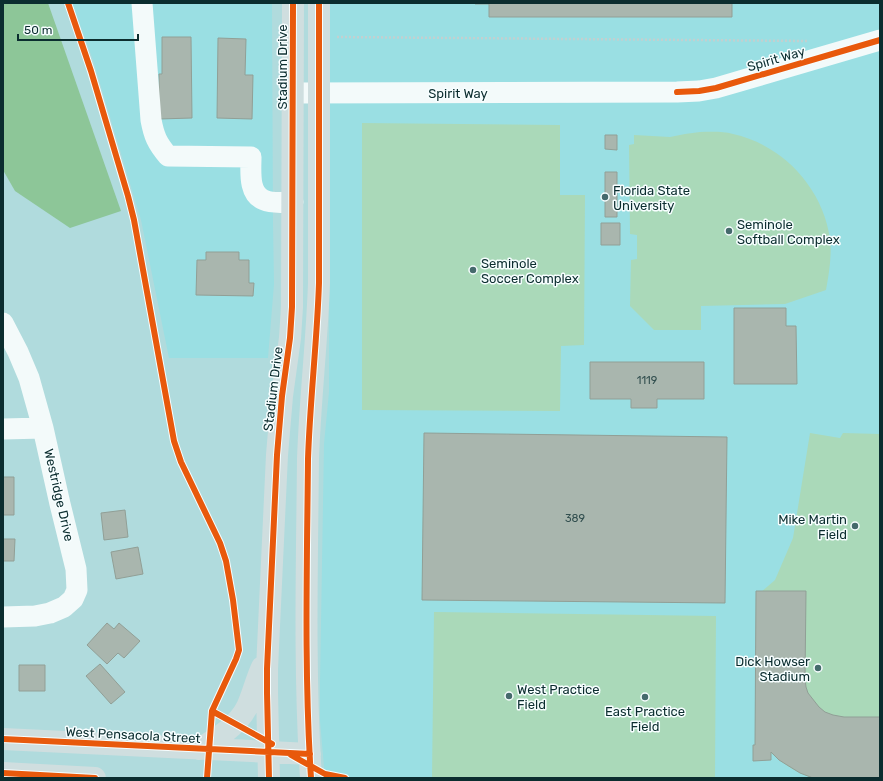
<svg xmlns="http://www.w3.org/2000/svg" width="883" height="781" font-family="Rubik,sans-serif">
	<rect width="100%" height="100%" fill="#b0dbdd"/>
	<path fill="#9adfe3" d="M72,3h200l1,220 1,61 -6,74h-99l-28,-138 -48,-160z
		M330,3h550v775h-555l-5,-57v-37l4,-240 5,-52z"/>
	<path fill="#aad9b9" d="M362,123l198,2v70h25l-1,150 -23,1 -1,65 -198,-1z
		M700,132c11,0 22,-1 33,2 50,11 90,54 97,105 2,17 -1,34 -4,51l-41,14 -84,2v24h-47l-24,-24 1,-46 6,-1v-24l-7,-1 -1,-89 5,-1v-9l36,2 15,-3z
		M810,433l30,5 3,-5 37,1v344h-67c-17,-5 -31,-15 -44,-27l-8,-159 14,-12 18,-42z
		M434,612l282,4 -1,162h-283z"/>
	<path fill="#8dc698" d="M3,3h45l73,208 -51,17 -55,-37 -12,-21z"/>
	<path fill="#a9b6ae" stroke="#919f96" d="M475,3h257v14h-243v-13h-14z
		M162,37h29l1,81 -33,1v-45h3z
		M218,38l28,1 -1,36h8l-1,44 -35,-1z
		M605,135h12v15l-12,-1z
		M605,172h12v45h-12z
		M601,223h19v22h-19z
		M206,252h33v8h10v23h5l-1,13 -57,-1 1,-35h9z
		M734,308h52v18h10l1,58h-63z
		M590,362h114v37h-47v9h-26v-9h-41z
		M424,433l303,4 -2,166 -303,-3z
		M3,477h11v38h-11z
		M125,510l3,27 -24,3 -3,-27z
		M3,539h12l-1,22h-11z
		M138,547l5,27 -27,5 -5,-27z
		M756,591h50l-1,88 1,8 2,6 11,14 6,5 8,3 11,2h36v61h-67l-13,-5 -21,-13 -8,-8v8l-18,1v-16h2z
		M107,623l7,6 5,-6 21,18 -16,17 -6,-5 -11,11 -20,-19z
		M100,664l25,28 -14,12 -25,-28z
		M19,665h26v26h-26z"/>
	<g fill="none" stroke-linecap="round" stroke-linejoin="round">
		<path stroke="#c2d0d0" stroke-width="2.5" stroke-dasharray="2 2" stroke-linecap="butt" d="M337,37l471,4"/>
		<path stroke="#f3fafa" stroke-width="21" d="M142,3l9,117c3,16 6,23 17,36l83,1c0,14 -3,37 13,43 9,4 20,2 29,2
			M293,93l384,-1 22,-1 17,-3 164,-48
			M3,323l15,29 11,26 14,50 17,76 16,65 1,21 -4,9 -9,8 -14,6 -15,3 -32,1
			M3,429l40,-1"/>
		<path stroke="#cfdedf" stroke-width="22" d="M3,739l307,15
			M199,749c17,-10 39,-23 48,-42 6,-13 9,-27 15,-40
			M3,773l92,5
			M269,778l-2,-85v-24l10,-214 5,-59 8,-58 2,-31 1,-304
			M311,778c-7,-106 -4,-213 -3,-319 2,-59 9,-117 11,-176v-280"/>
		<g stroke="#f7feff" stroke-width="8">
			<path id="cycleway" d="M68,3l23,68 37,125 6,24 40,221 7,21 39,81 6,18 7,39 6,50 -3,9 -24,52 -5,67
				M677,92l22,-1 17,-3 164,-48
				M212,711l60,33
				M3,739l307,15
				M291,755l34,19 20,4
				M3,773l92,5
				M269,778l-2,-85v-24l10,-214 5,-59 8,-58 2,-31 1,-304
				M311,778c-7,-106 -4,-213 -3,-319 2,-59 9,-117 11,-176v-280"/>
		</g>
		<use href="#cycleway" stroke="#e8590c" stroke-width="6"/>
	</g>
	<g fill="#456a6c" stroke="#f7feff" stroke-width="1.5">
		<circle cx="605" cy="197" r="4"/>
		<circle cx="729" cy="231" r="4"/>
		<circle cx="473" cy="270" r="4"/>
		<circle cx="855" cy="526" r="4"/>
		<circle cx="818" cy="668" r="4"/>
		<circle cx="509" cy="696" r="4"/>
		<circle cx="645" cy="697" r="4"/>
	</g>
	<g text-anchor="middle" dominant-baseline="central" stroke-width="3" stroke-linejoin="round" paint-order="stroke">
		<g font-size="11" fill="#324f4f">
			<text x="647" y="380">1119</text>
			<text x="575" y="518">389</text>
		</g>
		<g font-size="13" fill="#0b2d2f" stroke="#f7feff">
			<text transform="translate(776 59) rotate(-16)">Spirit Way</text>
			<text transform="translate(282 67) rotate(-90)">Stadium Drive</text>
			<text x="458" y="93">Spirit Way</text>
			<text transform="translate(273 389) rotate(-83)">Stadium Drive</text>
			<text transform="translate(59 495) rotate(77)">Westridge Drive</text>
			<text transform="translate(133 735) rotate(3)">West Pensacola Street</text>
		</g>
		<g font-size="13" fill="#0b2d2f" stroke="#f7feff" text-anchor="start">
			<text x="613" y="190">Florida State<tspan x="613" dy="15">University</tspan></text>
			<text x="737" y="224">Seminole<tspan x="737" dy="15">Softball Complex</tspan></text>
			<text x="481" y="263">Seminole<tspan x="481" dy="15">Soccer Complex</tspan></text>
			<text x="847" y="519" text-anchor="end">Mike Martin<tspan x="847" dy="15">Field</tspan></text>
			<text x="810" y="661" text-anchor="end">Dick Howser<tspan x="810" dy="15">Stadium</tspan></text>
			<text x="517" y="689">West Practice<tspan x="517" dy="15">Field</tspan></text>
			<text x="645" y="711" text-anchor="middle">East Practice<tspan x="645" dy="15">Field</tspan></text>
		</g>
	</g>
	<rect width="883" height="781" fill="none" stroke="#0b2d2f" stroke-width="8"/>
	<path d="M18 34v6h120v-6" fill="none" stroke="#0b2d2f" stroke-width="2"/>
	<text x="24" y="34" font-size="12" fill="#0b2d2f" stroke="#f7feff" stroke-width="3" paint-order="stroke">50 m</text>
</svg>
